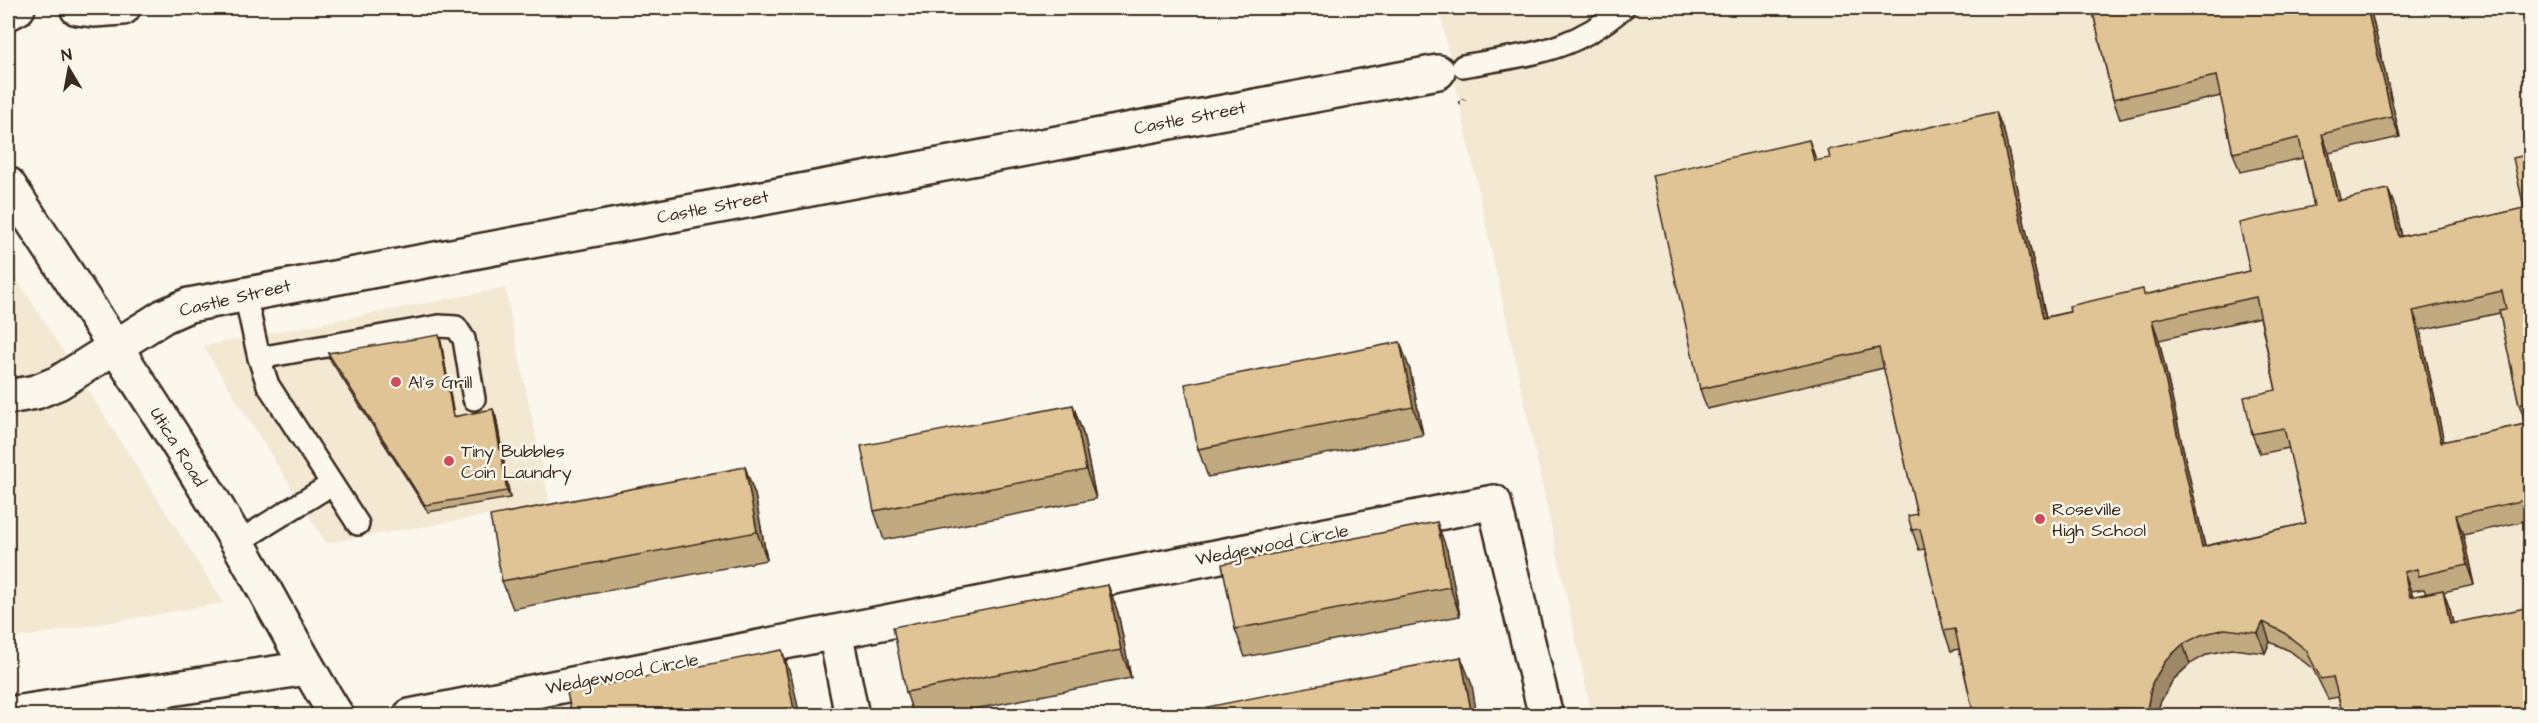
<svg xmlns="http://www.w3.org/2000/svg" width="2538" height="723" font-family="'Architects Daughter',sans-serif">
	<rect width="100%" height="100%" fill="#fbf7ec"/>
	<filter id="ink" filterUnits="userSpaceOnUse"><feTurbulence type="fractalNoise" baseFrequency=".0167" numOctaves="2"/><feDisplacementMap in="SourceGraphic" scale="12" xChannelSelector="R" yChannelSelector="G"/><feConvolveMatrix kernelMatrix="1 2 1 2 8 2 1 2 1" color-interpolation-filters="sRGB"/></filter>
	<g filter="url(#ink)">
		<path fill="#f3e8d2" d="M1439,8h1091v707h-938z
			M8,265l216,338 -208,35 -8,-13z
			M505,288l45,217 -224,38 -123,-197z"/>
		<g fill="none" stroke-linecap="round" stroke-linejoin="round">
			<g stroke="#3b2a1e" stroke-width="26">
				<path id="service" d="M1463,66c65,-12 108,-13 160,-58
					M245,294l14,64 9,27 90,139
					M259,358l180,-32 17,1 8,12 10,60
					M238,542l94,-58"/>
			</g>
			<g stroke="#3b2a1e" stroke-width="38">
				<path id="minor" d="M77,8l16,2 30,-2
					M8,13l10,-5
					M8,397l28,-5 22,-9 106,-67 25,-11 1249,-233
					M835,632l17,84
					M8,714l299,-46
					M410,716l1084,-214 52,214"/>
			</g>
			<g stroke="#3b2a1e" stroke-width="38">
				<path id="secondary" d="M8,184c77,119 159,236 230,359 33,57 63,116 99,173"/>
			</g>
			<path stroke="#3b2a1e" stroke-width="4" stroke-dasharray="1.5 4.5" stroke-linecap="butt" d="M1459,103l4,-1 2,-7"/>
			<use href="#service" stroke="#fbf7ec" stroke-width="21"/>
			<use href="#minor" stroke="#fbf7ec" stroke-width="33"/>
			<use href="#secondary" stroke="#fbf7ec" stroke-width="33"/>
		</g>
		<path fill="#c1a980" stroke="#3b2a1e" stroke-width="1.5" fill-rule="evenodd" d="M2092,8h278l30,129 -71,16 11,47 56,9 6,28 122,-29 6,-54v268l-4,1 -7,-19 -19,-91 -80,17 24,112 86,-19v97l-67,15 11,50 -31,7 7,18 3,13 -112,84 -3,-10 -10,2 -15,-30 -23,-18 -20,-9 -5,11 -33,-4 -24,5 -18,10 -17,16 -13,23 -3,13h-183l-15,-67 -8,2 -7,-20 -19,-82 -6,1 -7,-20 5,-16 -33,-146 -177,41 -7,-20 304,-257 42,185 204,-46 64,-65 -11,-48 -63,14 -7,-19 -12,-57 -101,23 -7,-20zM2260,317l16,73 -24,44 8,20 29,-6 17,75 -101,23 -46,-206zM2424,589l2,5 -13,3 -2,-6z
			M441,342l13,74 42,1 14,81 -82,14 -97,-151 -3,-8z
			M1410,370l13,65 -215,42 -10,-28z
			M1073,405l10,29 13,65 -212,41 -10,-29z
			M745,467l10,28 12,65 -254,49 -11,-28z
			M1447,550l13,66 -215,41 -10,-28z
			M1108,585l10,28 13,65 -192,38h-25l-8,-24z"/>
		<path fill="#9d8968" stroke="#3b2a1e" stroke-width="1.5" d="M2367,8h3l30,129 -8,-20z
			M1996,112l8,20 46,205 -7,-19z
			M2322,134l7,19 16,67 -8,-19z
			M1809,140l7,19 5,22 -7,-20z
			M2388,189l8,20 10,48 -7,-20z
			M2413,311l7,19 28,132 -7,-20z
			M2152,320l7,20 50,226 -7,-19z
			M439,335l2,7 14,82 -2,-7z
			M1400,342l10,28 13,65 -10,-28z
			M1073,405l10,29 13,65 -10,-29z
			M493,409l3,8 14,81 -3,-7z
			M745,467l10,28 12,65 -10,-28z
			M2456,515l7,20 11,50 -7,-20z
			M1437,522l10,28 13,66 -10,-29z
			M2404,572l7,19 6,26 -7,-20z
			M1108,585l10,28 13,65 -10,-28z
			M2443,590l7,20 7,33 -7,-19z
			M2263,622l7,20 -5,11 -7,-20z
			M2183,644l7,20 -17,16 -13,23 -3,13h-8l-2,-7 5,-26 14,-23z
			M782,650l10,29 8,37h-5z
			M1461,657l11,28 5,31h-5z"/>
		<path fill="#e0c495" stroke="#3b2a1e" stroke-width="1.5" fill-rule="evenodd" d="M2092,8h275l25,109 -70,17 15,67 51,-12 11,48 125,-29 -11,-50 17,-4v257l-2,-9 -9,2 -20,-94 7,-1 -4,-18 -89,20 28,131 89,-19v76l-74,16 11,50 -48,11 -2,-7 -13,3 6,25 33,-7 7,34 80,-17v109h-190l1,-9 -8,-30 -12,2 -15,-29 -23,-18 -20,-10 -5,11 -33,-4 -24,6 -18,9 -17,16 -14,23 -5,26 -36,-1 1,8h-138l-19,-87 -11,2 -24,-102 -8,1 -4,-14 9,-2 -38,-166 -179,41 -48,-214 157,-35 5,21 16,-3 -2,-8 168,-38 47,206 27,-6 -1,-6 74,-17 1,6 106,-24 -11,-48 75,-17 -15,-68 -66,15 -17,-77 -103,23zM2256,297l20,93 -32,7 8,37 32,-6 22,95 -104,24 -50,-227z
			M439,335l14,82 40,-8 14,82 -82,14 -97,-152z
			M1400,342l13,65 -215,42 -13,-65z
			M1073,405l13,65 -212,41 -13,-65z
			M745,467l12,65 -255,49 -12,-65z
			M1437,522l13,65 -215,42 -13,-65z
			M1108,585l13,65 -215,42 -13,-65z
			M782,650l13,65 -223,1 -5,-24z
			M1461,657l11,59h-264l-1,-9z
			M1175,712l1,4h-18z"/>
	</g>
	<g fill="#d1495b" stroke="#fbf7ec" stroke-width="2">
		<circle cx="396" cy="382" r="6"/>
		<circle cx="449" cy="461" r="6"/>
		<circle cx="2040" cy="519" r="6"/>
	</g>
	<g text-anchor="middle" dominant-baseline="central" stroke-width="5" stroke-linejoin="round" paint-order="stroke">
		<g font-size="18" fill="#3b2a1e" stroke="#fbf7ec">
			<text transform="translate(1190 118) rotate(-11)">Castle Street</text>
			<text transform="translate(713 207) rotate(-11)">Castle Street</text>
			<text transform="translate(235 298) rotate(-13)">Castle Street</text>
			<text transform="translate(178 447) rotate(58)">Utica Road</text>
			<text transform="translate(1272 545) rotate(-11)">Wedgewood Circle</text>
			<text transform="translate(622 674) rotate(-11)">Wedgewood Circle</text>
		</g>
		<g font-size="18" fill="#3b2a1e" stroke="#fbf7ec" text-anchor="start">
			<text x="408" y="382">Al's Grill</text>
			<text x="461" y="451">Tiny Bubbles<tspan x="461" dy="21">Coin Laundry</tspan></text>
			<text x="2052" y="509">Roseville<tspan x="2052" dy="21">High School</tspan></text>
		</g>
	</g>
	<rect width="2538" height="723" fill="none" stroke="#fbf7ec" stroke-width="30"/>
	<rect x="15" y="15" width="2508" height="693" fill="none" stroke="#3b2a1e" stroke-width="2" filter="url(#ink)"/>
	<g transform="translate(69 69) rotate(350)" stroke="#fbf7ec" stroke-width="4.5" paint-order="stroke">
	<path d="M0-4.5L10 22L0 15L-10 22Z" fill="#3b2a1e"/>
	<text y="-9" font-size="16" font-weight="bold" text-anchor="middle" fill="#3b2a1e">N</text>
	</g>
</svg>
